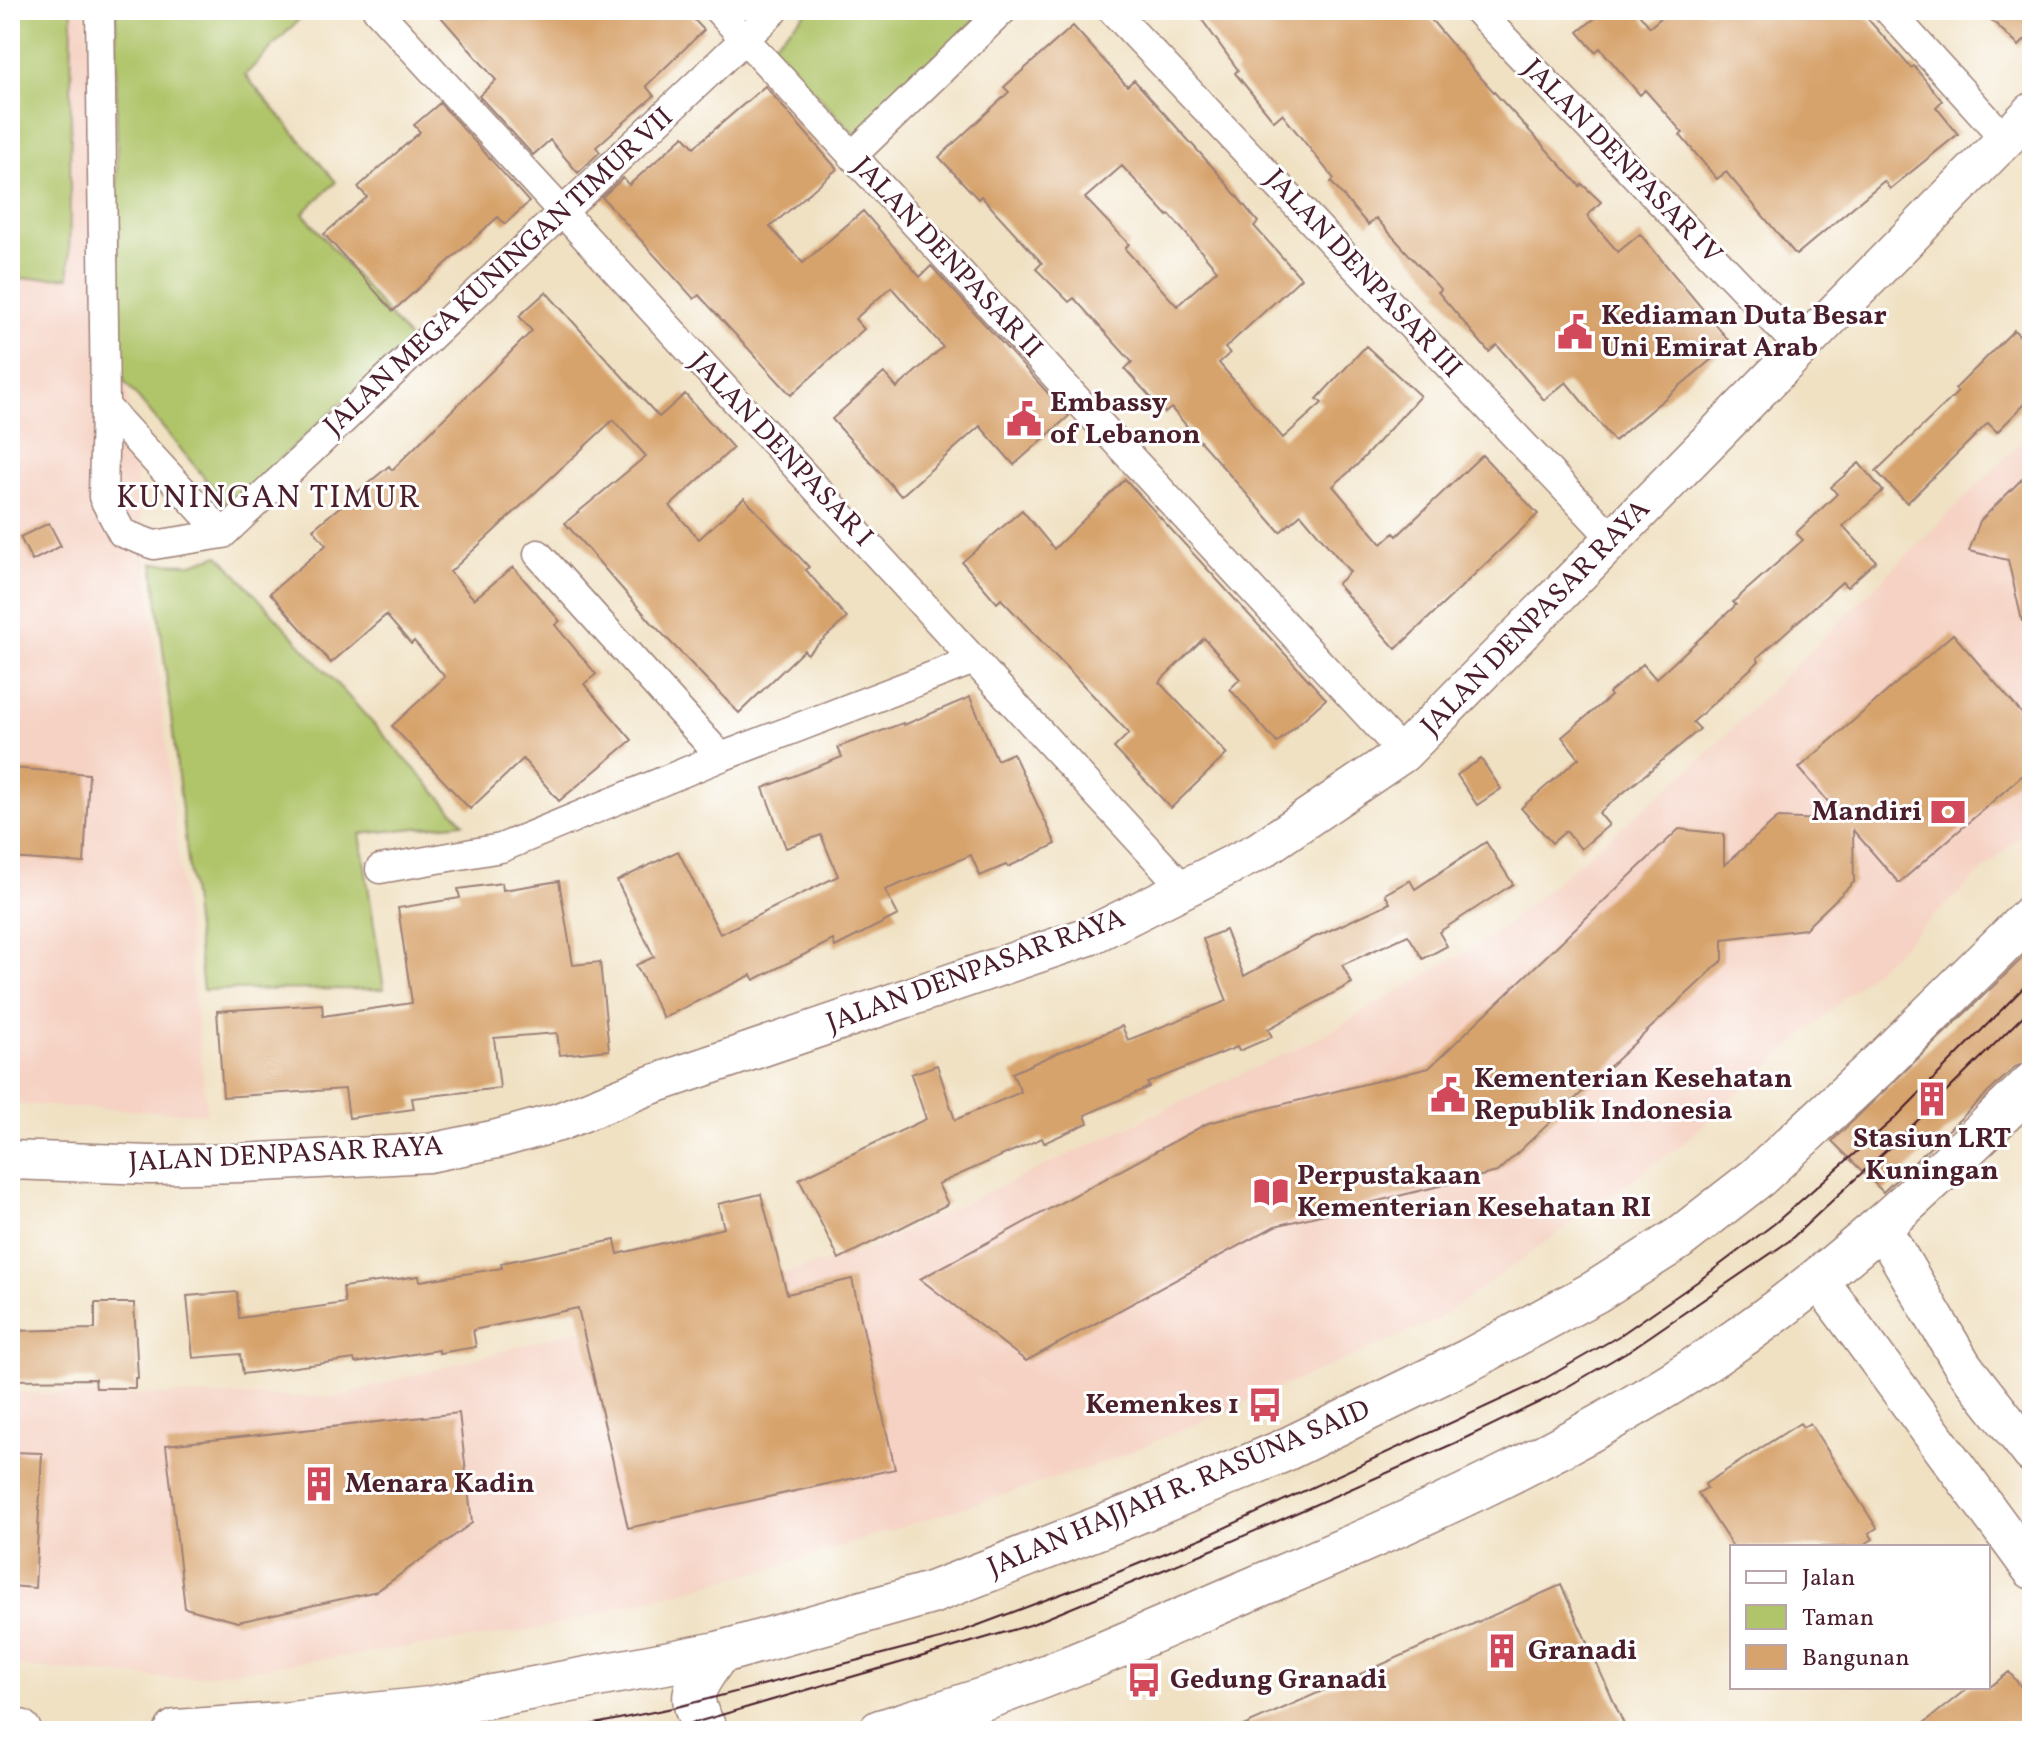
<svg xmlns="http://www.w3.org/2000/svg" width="2042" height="1741" font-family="Vollkorn,serif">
	<rect width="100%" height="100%" fill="#fff"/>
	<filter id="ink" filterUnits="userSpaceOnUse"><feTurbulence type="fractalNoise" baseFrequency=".0125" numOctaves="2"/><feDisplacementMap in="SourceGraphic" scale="16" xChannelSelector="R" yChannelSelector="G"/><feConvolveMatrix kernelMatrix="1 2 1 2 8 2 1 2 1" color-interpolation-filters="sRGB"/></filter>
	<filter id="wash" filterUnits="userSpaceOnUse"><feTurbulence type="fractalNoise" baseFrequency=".006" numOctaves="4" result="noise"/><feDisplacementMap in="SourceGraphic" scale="32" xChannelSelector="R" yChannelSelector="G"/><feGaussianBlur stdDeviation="1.8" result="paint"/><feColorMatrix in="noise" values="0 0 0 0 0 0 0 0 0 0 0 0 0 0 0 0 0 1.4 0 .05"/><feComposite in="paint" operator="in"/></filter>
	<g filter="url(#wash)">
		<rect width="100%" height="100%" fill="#f0e1c3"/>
		<path fill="#f5d2c3" d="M10,10h75l122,1104 -197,-10z
			M2032,431v394l-126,117 -226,204 -243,174 -328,141 -323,103 -257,67 -353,48 -166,-13v-273l326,4 522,-144 466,-218 166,-97 207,-175z"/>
		<path fill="#b0c56a" stroke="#7d724a" stroke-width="2" d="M10,10h62l-3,267 -59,2z
			M116,10h192l-63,65 91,107 -33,31 107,127 -182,166 -110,-132z
			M809,10h186l-136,129 -88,-93z
			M219,555l245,268 -104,11 24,155 -181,1 -50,-427 39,1z"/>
		<g id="blocks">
			<path fill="#d7a36c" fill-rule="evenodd" d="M435,10h250l19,20 -58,56 8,10 -58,51 4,5 -22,21 -28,-33 -17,15 -54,-59 17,-16z
				M1195,10h228l49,58 108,118 2,-2 19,18 -14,14 31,36 22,-18 91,109 -117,98 -48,-59 -22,18 -47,-55 -8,7 -51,-60 3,-2 -65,-72 -8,7 -37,-43 3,-3 -52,-65 -8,7 -39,-48 3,-3z
				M1605,10h31l14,17 20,-17h190l51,58 3,-2 28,35 -6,6 22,27 -68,55 -6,-8 -88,74 -70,-83 -9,7 -37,-44 3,-2 -38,-43 -5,5 -40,-47 -5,4 -17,-20z
				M1981,10h51v23l-13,13z
				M1073,26l54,60 7,-6 83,92 41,50 -4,4 47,52 -76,70 5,5 -11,10 64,75 39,-35 -5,-4 49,-53 54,50 -63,69 -24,21 49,58 12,-11 3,3 85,-81 56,59 -142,135 -59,-65 13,-12 -49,-58 -21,18 -109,-124 -6,5 -40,-44 7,-7 -58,-64 -5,4 -33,-33 6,-6 -61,-67 -3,3 -39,-42 70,-65 -5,-5zM1122,166l46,50 2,-1 47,55 -40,36 -52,-57 4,-5 -44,-46z
				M765,86l72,83 -67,58 33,36 60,-52 57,66 11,-11 138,150 -55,49 -34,-39 -79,70 -69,-77 52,-46 13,15 46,-41 -52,-60 -36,32 9,10 -73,66 -92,-100 -5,4 -92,-102 21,-19 6,7 55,-49 10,11z
				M440,103l89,99 -24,22 -7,-7 -105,94 -69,-77 43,-37 -9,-10 62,-55 -6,-7z
				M546,292l113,125 26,-23 48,54 -63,58 29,33 45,-41 65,69 -3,3 41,48 -40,36 -3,-4 -65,63 -87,-90 -87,-100 81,-67 -33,-36 -163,152 24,27 39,-32 47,54 -5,4 41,49 -12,10 48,56 -73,61 -36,-42 -53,50 -78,-83 53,-49 -31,-36 -3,3 -25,-29 -55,48 -61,-70 56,-48 -13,-16 76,-63 3,4 140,-139 -13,-15z
				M2014,330l18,18v49l-35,35 -9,-9 -81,80 -31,-32 82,-79 -3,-3z
				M1859,463l24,28 -40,35 33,35 -29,26 -5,-5 -85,76 2,3 -66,61 7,7 -101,84 10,12 -28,24 -15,-18 -14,12 -31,-35 58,-50 -17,-21 49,-41 -2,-3 34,-29 13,15 80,-74 -3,-3 70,-62 -7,-7 41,-39 -6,-7z
				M2032,469v151l-10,1 -14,-61 -39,-9 11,-30z
				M1125,479l201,220 -49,44 -47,-54 10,-10 -36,-41 -45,44 68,72 -56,54 -57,-60 15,-15 -128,-134 -4,4 -35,-41 60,-52 32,39z
				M49,523l12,23 -29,15 -12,-24z
				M1953,634l79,91v42l-133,116 -46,-53 1,52 -49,47 -82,10v21l-226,212 -222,54 -249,135 -106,-82 288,-156 221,-55 250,-239 45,5v31l54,-47 67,3 -46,-53z
				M970,697l27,63 16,-7 43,91 -48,23 -2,-2 -26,11 -9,-21 -86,35 13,25 -63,32 -2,-7 -79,40 -3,-5 -88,43 -27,-53 18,-8 -37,-76 61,-30 42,83 118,-58 -17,-41 -35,13 -23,-60 79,-31 -4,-10 65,-24 1,2z
				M1481,759l20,30 -24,16 -20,-30z
				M10,768l79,6 -5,89 -74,-5z
				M1486,842l27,42 -74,48 8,14 -24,13 -15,-24 -66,30 10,18 -84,46 4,8 -33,14 -2,-4 -90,36 2,4 -64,28 3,8 -44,20 -2,-5 -104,46 10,20 -109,55 -40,-80 127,-60 -15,-45 26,-9 18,55 66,-28 -9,-19 45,-20 65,-27 6,14 99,-39 -24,-62 22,-9 19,46 69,-38 77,-35 -5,-9 25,-14 5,9z
				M559,881l14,84 27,-3 9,88 -49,5 -3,-22 -63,5 6,50 -88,10 2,11 -65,9 -4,-29 -122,8 -6,-86 105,-7 1,12 89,-13 -14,-95 62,-10 -2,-9 44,-6 1,7z
				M2032,949v111l-17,7 -132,125 -51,-51z
				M761,1194l26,100 65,-15 43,190 -267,59 -50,-220 -105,22 3,17 -37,6v-3l-84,13 -1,-4 -111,15 -3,-20 -47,4 -6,-62 50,-4 2,26 106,-15 -2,-16 76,-11 1,5 82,-13 -1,-5 114,-23 3,14 106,-26 -6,-24z
				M95,1303h39l4,75h-3v10h-39l-1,-9 -85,1v-49l85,-2z
				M459,1413l13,110 -95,68 -139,31 -53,-14 -19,-163z
				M1800,1423l3,4 7,-4 67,105 -8,5 4,6 -13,8h-127l-35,-54 9,-5 -2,-4z
				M10,1452l32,1 -7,135 -25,-2z
				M1561,1585l66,146h-395z
				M2009,1672l23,28v31h-118l55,-44h21z"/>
		</g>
	</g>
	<g filter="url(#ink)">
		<use href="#blocks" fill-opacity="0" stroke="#9d8077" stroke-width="2"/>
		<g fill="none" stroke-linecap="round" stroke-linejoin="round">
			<g stroke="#9d8077" stroke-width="31">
				<path id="street" d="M100,10l5,396 -2,91 19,36 32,12 69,-11
					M377,10l808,880
					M718,10l685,743
					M1112,10l501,529
					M1477,10l323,338
					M1888,10l117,129
					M853,155l150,-145
					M105,406l118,128
					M223,534l552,-524
					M538,554l183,203
					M380,869l121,-21 220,-91 253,-97"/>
			</g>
			<g stroke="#9d8077" stroke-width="41">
				<path id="secondary" d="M10,1160l140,5 93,-2 186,-10 68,-14 62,-17 89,-36 441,-150 170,-85 144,-98 629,-641
					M1882,1228l81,138 69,88
					M1819,1280l213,290"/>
			</g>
			<g stroke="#9d8077" stroke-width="45">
				<path id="primary" d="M10,1731h10
					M176,1731l105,-7 148,-16 289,-55 213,-60 198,-77 154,-65 186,-91 126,-68 83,-53 80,-62 124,-115 150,-147
					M707,1731c-24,-37 -11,-45 11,-78
					M880,1731c36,-11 73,-22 109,-34 95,-33 187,-76 279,-115 154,-65 310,-134 448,-228 119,-80 214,-170 316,-270"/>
			</g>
			<use href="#street" stroke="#fff" stroke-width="28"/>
			<use href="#secondary" stroke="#fff" stroke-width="38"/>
			<use href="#primary" stroke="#fff" stroke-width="42"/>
			<path stroke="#4a1f2b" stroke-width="2" d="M561,1731l116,-24 267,-69 157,-59 106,-43 332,-154 80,-46 78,-54 77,-58 120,-105 138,-140
				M666,1731l364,-106 184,-76 241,-106 95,-46 80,-47 159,-109 121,-113 122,-121"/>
		</g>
	</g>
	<defs>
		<g id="civic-bare" transform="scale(2.76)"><path d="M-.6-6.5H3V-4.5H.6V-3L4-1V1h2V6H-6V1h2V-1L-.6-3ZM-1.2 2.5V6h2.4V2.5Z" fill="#d1495b" stroke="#fff" stroke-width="2.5" paint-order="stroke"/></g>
		<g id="bank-bare" transform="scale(2.76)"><path d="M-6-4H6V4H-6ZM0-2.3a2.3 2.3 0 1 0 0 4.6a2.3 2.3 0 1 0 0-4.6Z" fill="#d1495b" stroke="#fff" stroke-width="2.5" paint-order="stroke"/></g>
		<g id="building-bare" transform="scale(2.76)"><path d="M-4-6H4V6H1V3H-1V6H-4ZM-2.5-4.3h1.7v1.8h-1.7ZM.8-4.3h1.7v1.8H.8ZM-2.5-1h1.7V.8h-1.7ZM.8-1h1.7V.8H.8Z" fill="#d1495b" stroke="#fff" stroke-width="2.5" paint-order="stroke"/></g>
		<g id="library-bare" transform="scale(2.76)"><path d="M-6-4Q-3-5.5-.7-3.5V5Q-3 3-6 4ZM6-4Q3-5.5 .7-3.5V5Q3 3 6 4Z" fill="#d1495b" stroke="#fff" stroke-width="2.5" paint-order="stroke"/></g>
		<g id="bus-bare" transform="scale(2.76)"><path d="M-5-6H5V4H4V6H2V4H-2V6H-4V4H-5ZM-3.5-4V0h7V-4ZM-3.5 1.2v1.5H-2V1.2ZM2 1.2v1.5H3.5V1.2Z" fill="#d1495b" stroke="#fff" stroke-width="2.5" paint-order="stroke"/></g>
	</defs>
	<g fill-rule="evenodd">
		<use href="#civic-bare" x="1575" y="332"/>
		<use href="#civic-bare" x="1024" y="419"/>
		<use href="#bank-bare" x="1948" y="812"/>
		<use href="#civic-bare" x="1448" y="1095"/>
		<use href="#building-bare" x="1932" y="1099"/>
		<use href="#library-bare" x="1271" y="1192"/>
		<use href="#bus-bare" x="1265" y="1405"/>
		<use href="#building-bare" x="319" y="1484"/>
		<use href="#building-bare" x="1502" y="1651"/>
		<use href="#bus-bare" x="1144" y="1680"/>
	</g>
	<g text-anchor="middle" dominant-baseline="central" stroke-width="6" stroke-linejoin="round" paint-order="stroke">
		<g font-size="28" fill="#4a1f2b" stroke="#fff">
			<text transform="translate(1622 162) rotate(46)">JALAN DENPASAR IV</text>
			<text transform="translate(947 258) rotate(47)">JALAN DENPASAR II</text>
			<text transform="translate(499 272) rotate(-43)">JALAN MEGA KUNINGAN TIMUR VII</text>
			<text transform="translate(1363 274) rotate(47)">JALAN DENPASAR III</text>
			<text transform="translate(781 450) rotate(47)">JALAN DENPASAR I</text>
			<text transform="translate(1536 618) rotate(-46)">JALAN DENPASAR RAYA</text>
			<text transform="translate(976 971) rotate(-20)">JALAN DENPASAR RAYA</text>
			<text transform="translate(286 1155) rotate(-3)">JALAN DENPASAR RAYA</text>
			<text transform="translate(1179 1489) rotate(-23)">JALAN HAJJAH R. RASUNA SAID</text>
		</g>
		<g font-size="28" font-weight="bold" fill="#4a1f2b" stroke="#fff" text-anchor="start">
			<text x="1601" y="316">Kediaman Duta Besar<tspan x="1601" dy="32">Uni Emirat Arab</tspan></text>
			<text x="1050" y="403">Embassy<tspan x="1050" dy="32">of Lebanon</tspan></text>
			<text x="1922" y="812" text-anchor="end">Mandiri</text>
			<text x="1474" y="1079">Kementerian Kesehatan<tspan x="1474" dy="32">Republik Indonesia</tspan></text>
			<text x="1932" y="1139" text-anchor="middle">Stasiun LRT<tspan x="1932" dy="32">Kuningan</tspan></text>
			<text x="1297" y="1176">Perpustakaan<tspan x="1297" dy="32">Kementerian Kesehatan RI</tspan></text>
			<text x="1239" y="1405" text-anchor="end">Kemenkes 1</text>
			<text x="345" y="1484">Menara Kadin</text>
			<text x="1528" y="1651">Granadi</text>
			<text x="1170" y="1680">Gedung Granadi</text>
		</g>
		<g font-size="32" letter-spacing="2" fill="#4a1f2b" stroke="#fff">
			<text x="269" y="499">KUNINGAN TIMUR</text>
		</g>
	</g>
	<rect width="2042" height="1741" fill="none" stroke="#fff" stroke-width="40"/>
	<rect x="1730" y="1545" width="260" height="144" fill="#ffffff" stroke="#b7a5aa" stroke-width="2"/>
	<rect x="1746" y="1571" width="40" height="12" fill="#ffffff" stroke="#b7a5aa" stroke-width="2"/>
	<text x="1802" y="1585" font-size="24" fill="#4a1f2b">Jalan</text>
	<rect x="1746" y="1605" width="40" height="24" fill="#b0c56a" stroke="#b7a5aa" stroke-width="2"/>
	<text x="1802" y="1625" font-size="24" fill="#4a1f2b">Taman</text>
	<rect x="1746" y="1645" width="40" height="24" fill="#d7a36c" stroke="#b7a5aa" stroke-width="2"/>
	<text x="1802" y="1665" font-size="24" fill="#4a1f2b">Bangunan</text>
</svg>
